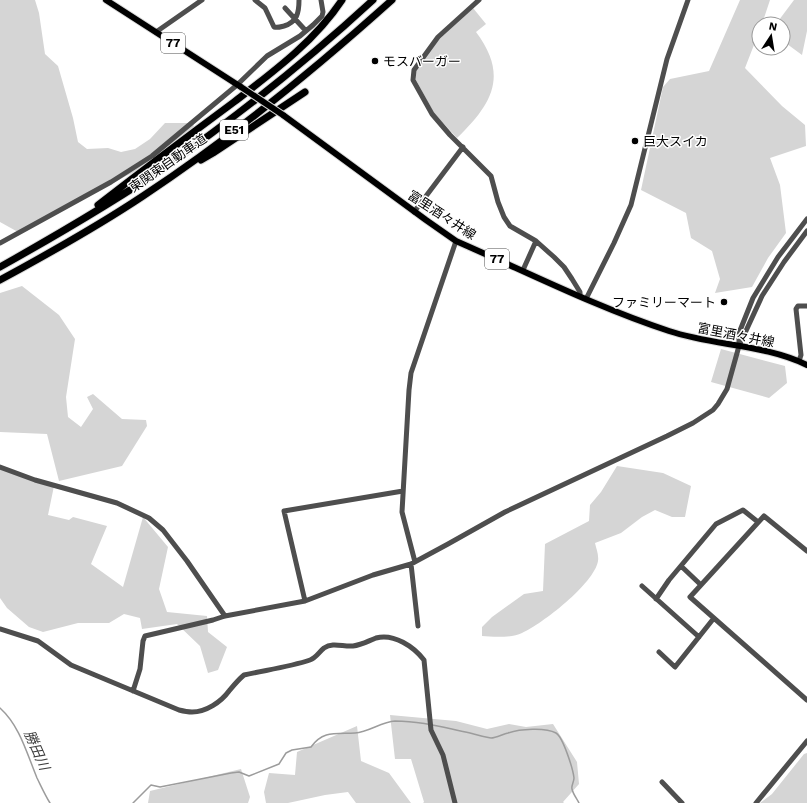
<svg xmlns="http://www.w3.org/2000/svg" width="807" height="803" font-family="'Work Sans','Noto Sans JP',sans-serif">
	<rect width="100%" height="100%" fill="#fff"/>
	<path fill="#d5d5d5" d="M0,0h35l4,13 6,41 13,12 15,52 5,24 9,7 21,-1 13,4 14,-3 15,-10 15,-16h28l2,9 -7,11 -22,14 -40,19 -64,35 -44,21 -18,-10z
		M740,0h30l-8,24h-3v8l-14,36 37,38 23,19 1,21 -36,12 10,27 6,48 -18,25 -16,29 -37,6 5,-14 -8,-28 -21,-13 -5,-25 -45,-23 22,-103 7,-8 39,-8z
		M794,0h13v31l-5,24 -19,-14v-17h-7z
		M473,8l13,16 -10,8c33,44 16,72 -19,106l-23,-25 -18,-33 -1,-9 24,-33z
		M22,286l37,29 16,24 -9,58 2,20 13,10 12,-18 -6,-12 6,-3 29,25 24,1 1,6 -25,40 -63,15 -12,-47 -47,-2v-139z
		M721,349l64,17 2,17 -18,15 -58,-16z
		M617,466l46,7 28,13 -6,31h-13l-17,-7 -13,7 -21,16 -26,10c1,5 4,12 3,18 -4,23 -56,63 -76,72 -10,5 -29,4 -40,3v-9l10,-10 32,-23 19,-3 2,-47 44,-23 1,-16 11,-13z
		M0,468l54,18 -6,29 21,5 4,-3 34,9 -16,38 32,23 20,-70 25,30 -9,42 8,23 40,4 1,16 19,15 -9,23 -10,3 -8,-27 -23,-22 -35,5 -2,-11 -16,-4 -15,9h-31l-35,9 -14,-5 -22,-19 -7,-10z
		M390,715l66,6 31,8 22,-5 17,3 27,-3 24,38 2,22 -16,18 1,1h-141l1,-1 -13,-43h-16z
		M357,726l4,35 28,12 22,30h-55l-8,-11 -23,3 -37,8h-22l-2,-11 5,-19 26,2 2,-23z
		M807,753v50h-47l12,-9 32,-40z
		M241,769l9,28 -2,6h-100l2,-12z"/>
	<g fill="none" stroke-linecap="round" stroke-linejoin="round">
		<path stroke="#9c9c9c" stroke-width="1.5" d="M0,708c20,18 27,46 37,70 4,8 8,17 13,25
			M133,803l18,-18 9,2 71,-14 8,-1 10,4 30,-12 7,-11 6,-3 19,-3c12,-17 25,-13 44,-14 14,-1 26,-11 40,-12 26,0 50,7 75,12 7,2 14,4 21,5 5,0 12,-4 17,-5 12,-4 37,-6 48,0 7,4 17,36 18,45 0,4 -3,8 -2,11 1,5 5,10 7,14"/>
		<g stroke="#dbdbdb" stroke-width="8">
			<path id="major" d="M106,0l135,87
				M283,115l143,105 30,21 9,4c68,30 134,63 204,86 45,15 95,13 138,34"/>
		</g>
		<g stroke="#dbdbdb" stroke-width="9">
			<path id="highway" d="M201,160l12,-7 92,-61
				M98,205c45,-35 90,-69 136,-103 39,-30 81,-61 108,-102
				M0,267c57,-32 114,-65 168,-102 72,-51 141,-106 205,-165
				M0,280c48,-26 98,-54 143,-84 88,-58 171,-126 249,-196"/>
		</g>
		<path stroke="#4e4e4e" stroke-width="5" d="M255,0l10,8 9,19c4,1 6,0 10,-1 13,-4 15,-13 15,-26
			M479,0l-41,37 -24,33 -1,10 19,34 18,21 41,41 7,26 6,15 6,9 26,15 18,16 10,10 8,12 8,13v4
			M285,8l21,23
			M156,32l46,-32
			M414,212l49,-65
			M0,243l111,-61 41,-26 85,-71 30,-29 33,-20 13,-11 9,-9 1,-4 -2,-12
			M523,270l13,-29
			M586,299l28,-56 17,-38 36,-146 21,-59
			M739,345v-12l14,-35 25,-41 29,-38
			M799,361l2,-6 -5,-46 2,-3h9
			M0,467l35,13 82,23 32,15 14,12 24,31 38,55
			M807,551l-43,-35 -74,81 117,103
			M415,562l-13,-50 7,-122 2,-17 45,-132
			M411,564l7,62
			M681,566l20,19
			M642,586l57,51
			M656,599l13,-19 47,-56 27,-14 15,12
			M305,601l-21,-90 119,-20
			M0,629l38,12 33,24 108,45c4,1 9,2 13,2 14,0 29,-10 37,-21 5,-6 9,-11 15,-16 22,-5 45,-8 66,-15 6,-2 9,-8 14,-12 9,-6 19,-1 29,-2 9,-1 15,-5 23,-8 18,-5 38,9 48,22l7,70 12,25 12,48
			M659,652l16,15 39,-49
			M133,691l7,-22 3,-28 2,-5 68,-16 12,-4 80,-15 68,-26 38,-11 37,-20 57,-32 162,-76 26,-13 20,-13 5,-6 9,-15 12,-43 23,-50 22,-34 23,-31
			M662,782l20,21
			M756,803l51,-62"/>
		<use href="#major" stroke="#000" stroke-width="6"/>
		<use href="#highway" stroke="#000" stroke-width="7"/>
		<g stroke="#dbdbdb" stroke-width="8" stroke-linecap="butt">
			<path id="major-bridge" d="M241,87l42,28"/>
		</g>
		<use href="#major-bridge" stroke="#000" stroke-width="6"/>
	</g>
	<g fill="#000" stroke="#fff" stroke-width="1.5">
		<circle cx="375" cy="61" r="4"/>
		<circle cx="635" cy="141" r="4"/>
		<circle cx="724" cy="302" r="4"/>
	</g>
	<g text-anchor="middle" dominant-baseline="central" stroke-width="3" stroke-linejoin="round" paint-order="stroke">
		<g fill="#fff" stroke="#4c4c4c" stroke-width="1">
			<rect x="161" y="33" width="24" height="20" rx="3"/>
			<rect x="220" y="120" width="28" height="20" rx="3"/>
			<rect x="485" y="249" width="24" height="20" rx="3"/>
		</g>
		<g font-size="12" font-weight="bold" fill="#000">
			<text x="173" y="43">77</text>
			<text x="234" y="130">E51</text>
			<text x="497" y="259">77</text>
		</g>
		<g font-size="13" fill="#000" stroke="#fff" text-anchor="start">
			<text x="383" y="61">モスバーガー</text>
			<text x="643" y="141">巨大スイカ</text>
			<text x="716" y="302" text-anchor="end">ファミリーマート</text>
		</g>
		<g font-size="13" fill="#000" stroke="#fff">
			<text transform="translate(168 163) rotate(-35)">東関東自動車道</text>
			<text transform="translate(442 215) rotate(33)">富里酒々井線</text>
			<text transform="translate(736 335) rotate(11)">富里酒々井線</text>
		</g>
		<g font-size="14" font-style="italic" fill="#3d3d3d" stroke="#fff">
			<text transform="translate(37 750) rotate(66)">勝田川</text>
		</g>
	</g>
	<g transform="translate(771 36) rotate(12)"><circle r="19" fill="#ffffff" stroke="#999999"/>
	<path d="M0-3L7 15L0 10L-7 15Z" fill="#000000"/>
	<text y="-6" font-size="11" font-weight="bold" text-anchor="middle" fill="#000000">N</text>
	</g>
</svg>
